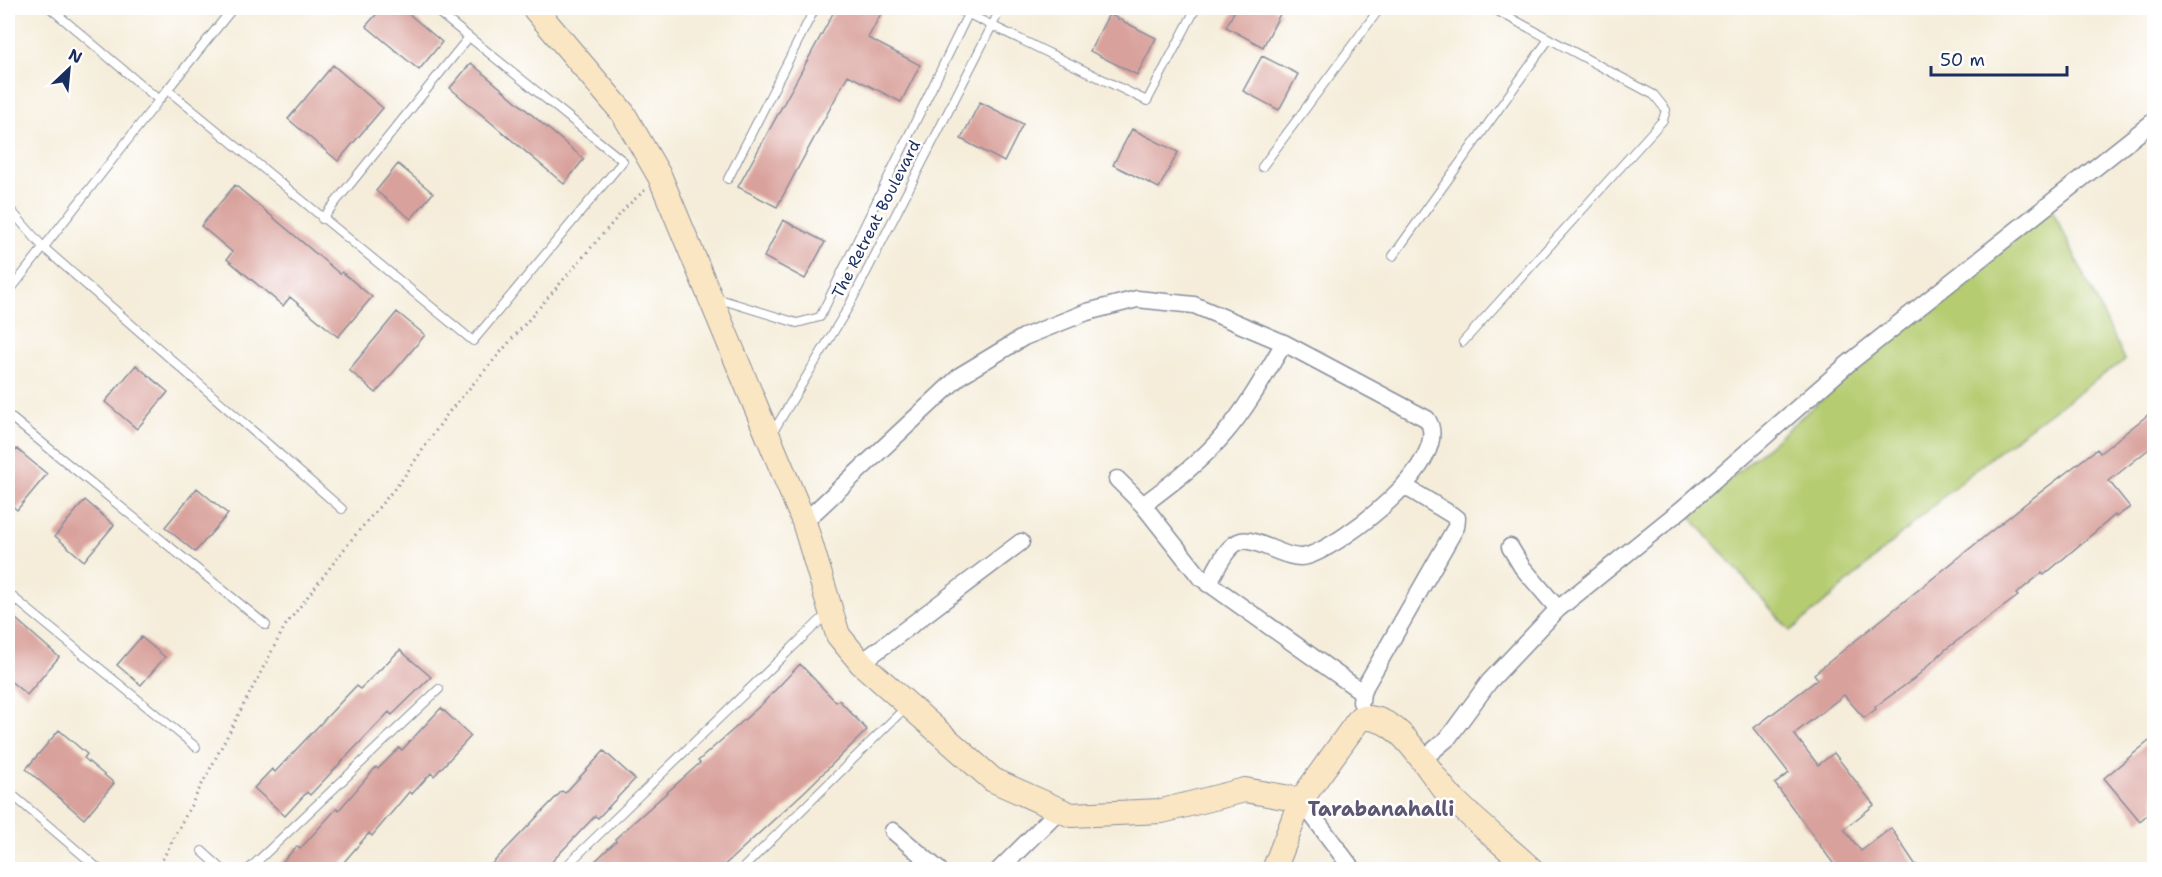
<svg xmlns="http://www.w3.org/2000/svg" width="2162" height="877" font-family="'Shantell Sans',sans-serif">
	<rect width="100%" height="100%" fill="#fff"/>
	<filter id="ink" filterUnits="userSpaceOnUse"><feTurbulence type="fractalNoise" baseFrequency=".0167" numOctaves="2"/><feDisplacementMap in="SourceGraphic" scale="12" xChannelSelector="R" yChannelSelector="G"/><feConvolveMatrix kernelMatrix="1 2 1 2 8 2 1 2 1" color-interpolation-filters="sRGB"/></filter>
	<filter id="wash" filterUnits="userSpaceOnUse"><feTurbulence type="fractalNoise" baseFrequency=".008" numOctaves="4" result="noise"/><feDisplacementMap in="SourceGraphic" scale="24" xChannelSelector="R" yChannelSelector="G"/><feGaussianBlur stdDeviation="1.35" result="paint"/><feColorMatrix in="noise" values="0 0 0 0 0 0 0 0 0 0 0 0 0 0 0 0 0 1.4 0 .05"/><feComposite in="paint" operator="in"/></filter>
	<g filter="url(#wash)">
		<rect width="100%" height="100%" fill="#f5edda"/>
		<path fill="#b5cc71" stroke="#687e68" stroke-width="1.5" d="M2052,209l73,151c-58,40 -115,80 -169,126 -56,47 -108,100 -166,145l-101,-116 180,-157z"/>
		<g id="blocks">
			<path fill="#d9a19b" d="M382,8h20l40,34 -23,28 -53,-44z
				M836,8h48l-16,30 52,27 -19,37 -53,-27 -71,132 -39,-20z
				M1236,8h36l9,4 -18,35 -37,-20z
				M1109,14l47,24 -19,37 -47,-24z
				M1262,56l36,18 -19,36 -36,-19z
				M471,63l113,96 -20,25 -114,-96z
				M333,65l50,43 -45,53 -50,-42z
				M980,102l43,22 -19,38 -43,-23z
				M1132,129l46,23 -19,36 -46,-23z
				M398,164l35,29 -22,26 -35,-28z
				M235,185l105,89 2,-2 30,25 -34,40 -48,-40 -7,9 -56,-47 5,-7 -31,-26z
				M783,220l42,22 -20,37 -41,-22z
				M397,312l28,23 -49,58 -27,-23z
				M136,365l32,27 -31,37 -32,-27z
				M2154,410v35l-45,36 21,26 -14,10 -1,-2 -71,60 -2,-2 -26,21 2,2 -72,53 -31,29 -40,29 1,2 -12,9 -20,-23 -50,39 24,31 16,-12 40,52 -30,24 17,22 30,-23 28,42h-81l-63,-86 14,-11 -35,-45 64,-49 -4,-5 211,-170 72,-55 3,4z
				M17,449l30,25 -30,36 -9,-8v-42z
				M197,488l31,26 -33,38 -30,-25z
				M85,500l29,25 -30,36 -29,-25z
				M8,612l51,45 -32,38 -19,-16z
				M141,637l24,20 -24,28 -24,-20z
				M400,650l31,27 -39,38 -3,-3 -79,83 -3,-3 -22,24 -31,-28 18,-19 3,3 81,-86 4,3z
				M800,664l36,38 3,-2 28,30 -63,62 -85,78h-133l30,-29 -1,-2 85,-76 -2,-2 64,-57z
				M441,708l30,28 -37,40 -3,-3 -19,21 -3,-2 -37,44 -3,-3 -32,37h-62l22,-24 3,3 37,-41 2,2 37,-43 2,2 21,-21 3,2z
				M59,730l28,24 -3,4 30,25 -30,36 -58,-50z
				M2154,737v72l-14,12 -36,-43z
				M604,751l31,28 -37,39 -3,-2 -51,54h-58l76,-79 3,2z"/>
		</g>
	</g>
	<g filter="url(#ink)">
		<use href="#blocks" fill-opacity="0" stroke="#888e9c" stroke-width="1.5"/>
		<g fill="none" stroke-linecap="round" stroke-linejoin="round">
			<g stroke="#888e9c" stroke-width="10">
				<path id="lane" d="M50,8l109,92 74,-92
					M956,8l191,93 49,-93
					M1779,8h6
					M169,91l304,250 150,-180 -190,-153
					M1262,167l118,-159
					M728,179l87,-171
					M8,207l35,40 299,262
					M322,219l147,-182
					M1393,256l156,-217
					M8,293l151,-193
					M716,298l81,25 23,-6 151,-309
					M1463,342l200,-222 3,-10 -12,-15 -162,-87
					M8,415l258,210
					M771,435l77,-127 153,-300
					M8,593l188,154
					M8,791l92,79
					M202,851l21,19
					M248,870l191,-181
					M562,870l266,-257
					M741,870l166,-164"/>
			</g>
			<g stroke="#888e9c" stroke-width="19">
				<path id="street" d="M1117,479l26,26 57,72 162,115
					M1143,505c29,-22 59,-44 83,-73 23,-27 40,-59 58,-89
					M804,522l157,-147 63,-38 63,-25 50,-13 57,6 90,38 143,76c28,41 -85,127 -120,137 -19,6 -50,-19 -66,-15 -15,4 -25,30 -33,43
					M1510,547l12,20 36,42
					M861,663l160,-121
					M1361,702l1,-10 94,-165 1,-9 -51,-31
					M1422,760l26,-22 41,-56 69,-73 124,-100 167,-146 305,-242
					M1301,800l52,70
					M893,831l46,39
					M999,870l60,-60"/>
			</g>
			<g stroke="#888e9c" stroke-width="26">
				<path id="secondary" d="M534,8l89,105 37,64 144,345 34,113 23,28 132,117 78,35 91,-4 83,-21 56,10
					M1274,870l27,-70 59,-82c43,-5 67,56 93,81 25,25 53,47 79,71"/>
			</g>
			<path stroke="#888e9c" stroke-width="3" stroke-dasharray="1.5 4.5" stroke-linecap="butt" d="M157,870l128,-244 67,-87 49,-58 47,-68 180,-208 17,-15"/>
			<use href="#lane" stroke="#fff" stroke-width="8"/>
			<use href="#street" stroke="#fff" stroke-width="16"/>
			<use href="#secondary" stroke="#fbe6c3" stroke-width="24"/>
		</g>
	</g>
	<g text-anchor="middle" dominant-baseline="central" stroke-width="5" stroke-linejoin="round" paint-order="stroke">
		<g font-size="16" fill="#1b2f5e" stroke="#fff">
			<text transform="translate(876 219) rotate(-63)">The Retreat Boulevard</text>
		</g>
		<g font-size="20" font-weight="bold" fill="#5e5773" stroke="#fff">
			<text x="1381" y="809">Tarabanahalli</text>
		</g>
	</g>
	<rect width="2162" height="877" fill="none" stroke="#fff" stroke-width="30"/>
	<g transform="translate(69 69) rotate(26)" stroke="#ffffff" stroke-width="4.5" paint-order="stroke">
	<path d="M0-4.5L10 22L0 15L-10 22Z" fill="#1b2f5e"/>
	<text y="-9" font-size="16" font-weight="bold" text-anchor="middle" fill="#1b2f5e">N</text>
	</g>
	<path d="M1931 66v9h136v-9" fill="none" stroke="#1b2f5e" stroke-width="3"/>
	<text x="1940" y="66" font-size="18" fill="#1b2f5e" stroke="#ffffff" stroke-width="4.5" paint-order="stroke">50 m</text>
</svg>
